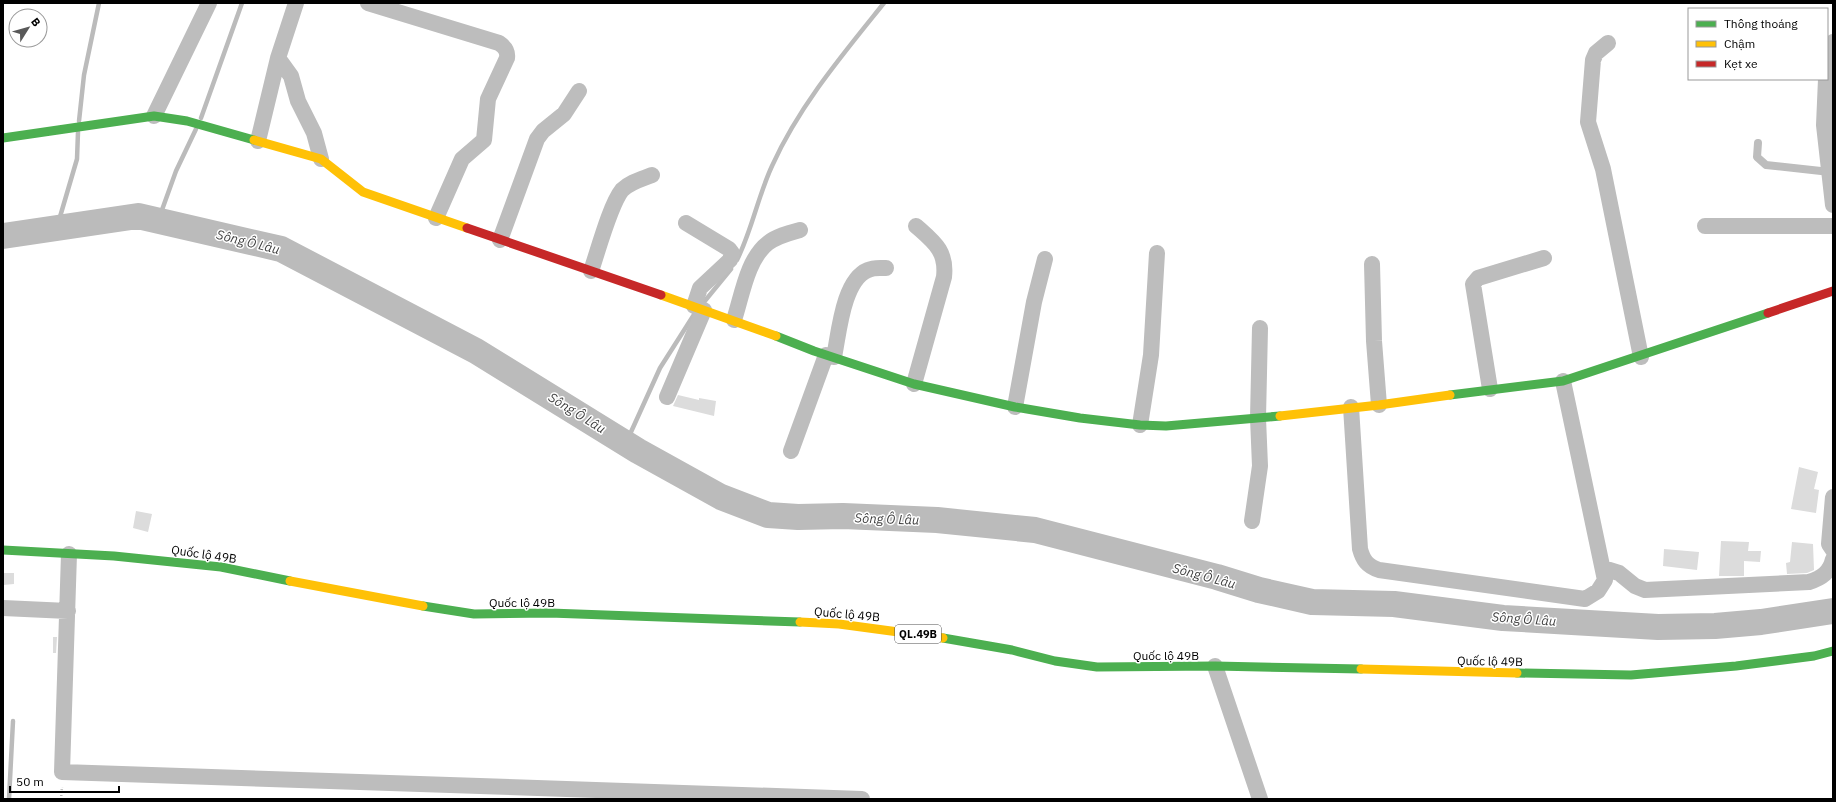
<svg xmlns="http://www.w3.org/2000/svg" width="1836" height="802" font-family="'IBM Plex Sans',sans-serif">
	<rect width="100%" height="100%" fill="#fff"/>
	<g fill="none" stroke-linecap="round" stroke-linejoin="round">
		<path stroke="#bbb" stroke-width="4.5" d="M201,118l41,-115
			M79,121l5,-46 15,-72
			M158,221l18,-50 20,-42
			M57,227l20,-68 1,-27
			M737,260c15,-30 21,-64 35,-94 27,-60 71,-112 112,-163
			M704,302l27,-33
			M626,443l34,-75 35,-55
			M9,799l4,-78"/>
		<path stroke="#bbb" stroke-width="26" d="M3,236l135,-20 143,33 195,102 162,100 83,46 47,18 30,2 45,-1 94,4 98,10 182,47 42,13 53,12 82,2 109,14 155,9 57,-1 46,-4 72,-11"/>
	</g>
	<path fill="#dcdcdc" d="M678,395l21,5v-2l17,3 -2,15 -41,-10z
		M1799,467l19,5 -4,17 5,1 -3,23 -25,-4z
		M136,511l16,3 -4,18 -15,-4z
		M1721,541l28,1 -1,9h13l-1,11 -16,-1v15h-25z
		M1792,542l21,2 1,26 -7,3 -20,1 -1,-11 4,-1z
		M1664,549l35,3 -2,18 -34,-4z
		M3,573h11v11l-11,1z
		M53,637h4l-1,16h-3z"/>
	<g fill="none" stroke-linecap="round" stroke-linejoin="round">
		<path stroke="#b8b8b8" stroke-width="2.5" stroke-dasharray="1 2" stroke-linecap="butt" d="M61,799l1,-12"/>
		<path stroke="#bdbdbd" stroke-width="8" d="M1758,143l-1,14 9,8 64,7"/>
		<path stroke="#bdbdbd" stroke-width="16" d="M368,3l131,40c6,4 9,8 8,15l-19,41 -4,41 -22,19 -26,59
			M1608,43l-12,10 -3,7 -5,62 15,47 38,188
			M278,58l13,18 7,25 16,32 7,26
			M1827,69l6,-27
			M1826,79l-2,46 9,80
			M154,116l55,-113
			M258,141l20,-83 18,-55
			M686,223l43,26 3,4 -2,7 -30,28 -6,18
			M1705,226h128
			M500,240l37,-101 6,-8 21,-17 15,-23
			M1372,264l2,77 5,64
			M591,271c7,-20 19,-66 31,-81 8,-8 20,-11 30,-15
			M734,320c8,-24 13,-61 34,-77 9,-7 21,-10 32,-13
			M834,357c5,-24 9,-77 34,-87 6,-3 12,-2 18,-2
			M914,384l30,-107c3,-26 -10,-35 -28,-51
			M1490,389l-17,-105 5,-6 66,-20
			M667,397l37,-87
			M1015,407l19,-105 11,-43
			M1351,407l9,142c3,11 7,17 19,21l206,29 13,-8 7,-11 -42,-199
			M1140,425l11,-70 6,-102
			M791,451l35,-96
			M1833,497l-4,47 4,6
			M1252,521l8,-55 -2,-48 2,-90
			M69,554l-7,218 800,27
			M1603,568l16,5 16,13 10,4 164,-8c13,-4 21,-10 24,-23
			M3,608l65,3
			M1215,666l45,133"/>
		<path stroke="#4caf50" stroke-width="9" d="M3,138l151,-22 33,5 67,19
			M776,336l38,15 100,33 101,23 65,11 60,7 26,1 114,-10
			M1450,395l113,-14 205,-68
			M3,550l111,6 107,11 69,14
			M423,606l51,8 76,-1 250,9
			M943,638l69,12 43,11 42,6 118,-1 146,3
			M1517,673l114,2 105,-9 78,-10 19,-5"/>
		<path stroke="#ffc107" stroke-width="9" d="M254,140l67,19 42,33 104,36
			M661,295l115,41
			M1280,416l99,-11 71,-10
			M290,581l133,25
			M800,622l39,2 104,14
			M1361,669l156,4"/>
		<path stroke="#c62828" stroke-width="9" d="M467,228l194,67
			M1768,313l65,-22"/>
	</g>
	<g text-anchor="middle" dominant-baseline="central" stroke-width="3" stroke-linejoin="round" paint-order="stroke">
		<rect fill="#fff" stroke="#4c4c4c" stroke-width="1" x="895" y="625" width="46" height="18" rx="3"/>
		<g font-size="11" font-weight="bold" fill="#000">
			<text x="918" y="634">QL.49B</text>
		</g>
		<g font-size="12" fill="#000" stroke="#fff">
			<text transform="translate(204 554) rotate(8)">Quốc lộ 49B</text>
			<text x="522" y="602">Quốc lộ 49B</text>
			<text transform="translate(847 614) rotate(5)">Quốc lộ 49B</text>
			<text x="1166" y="655">Quốc lộ 49B</text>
			<text transform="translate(1490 661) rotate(1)">Quốc lộ 49B</text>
		</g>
		<g font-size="13" font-style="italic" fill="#3f3f3f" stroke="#fff">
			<text transform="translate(248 242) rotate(14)">Sông Ô Lâu</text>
			<text transform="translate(577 413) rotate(32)">Sông Ô Lâu</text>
			<text transform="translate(887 519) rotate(2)">Sông Ô Lâu</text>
			<text transform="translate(1204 576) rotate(15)">Sông Ô Lâu</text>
			<text transform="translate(1524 619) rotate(4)">Sông Ô Lâu</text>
		</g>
	</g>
	<rect width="1836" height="802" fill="none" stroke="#000000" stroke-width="8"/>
	<rect x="1688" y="8" width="140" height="72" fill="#ffffff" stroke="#999999"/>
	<rect x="1696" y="21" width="20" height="6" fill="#4caf50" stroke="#999999"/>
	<text x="1724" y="28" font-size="12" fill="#000000">Thông thoáng</text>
	<rect x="1696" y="41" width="20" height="6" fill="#ffc107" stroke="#999999"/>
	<text x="1724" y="48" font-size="12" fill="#000000">Chậm</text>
	<rect x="1696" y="61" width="20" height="6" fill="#c62828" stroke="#999999"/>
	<text x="1724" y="68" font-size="12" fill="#000000">Kẹt xe</text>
	<g transform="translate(28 28) rotate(53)"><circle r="19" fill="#ffffff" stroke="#999999"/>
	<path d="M0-3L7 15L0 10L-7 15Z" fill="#595959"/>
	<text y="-6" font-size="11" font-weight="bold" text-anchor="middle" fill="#000000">B</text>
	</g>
	<path d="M10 786v6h109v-6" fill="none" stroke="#000000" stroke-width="2"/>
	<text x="16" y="786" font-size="12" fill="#000000" stroke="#ffffff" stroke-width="3" paint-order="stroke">50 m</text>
</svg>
